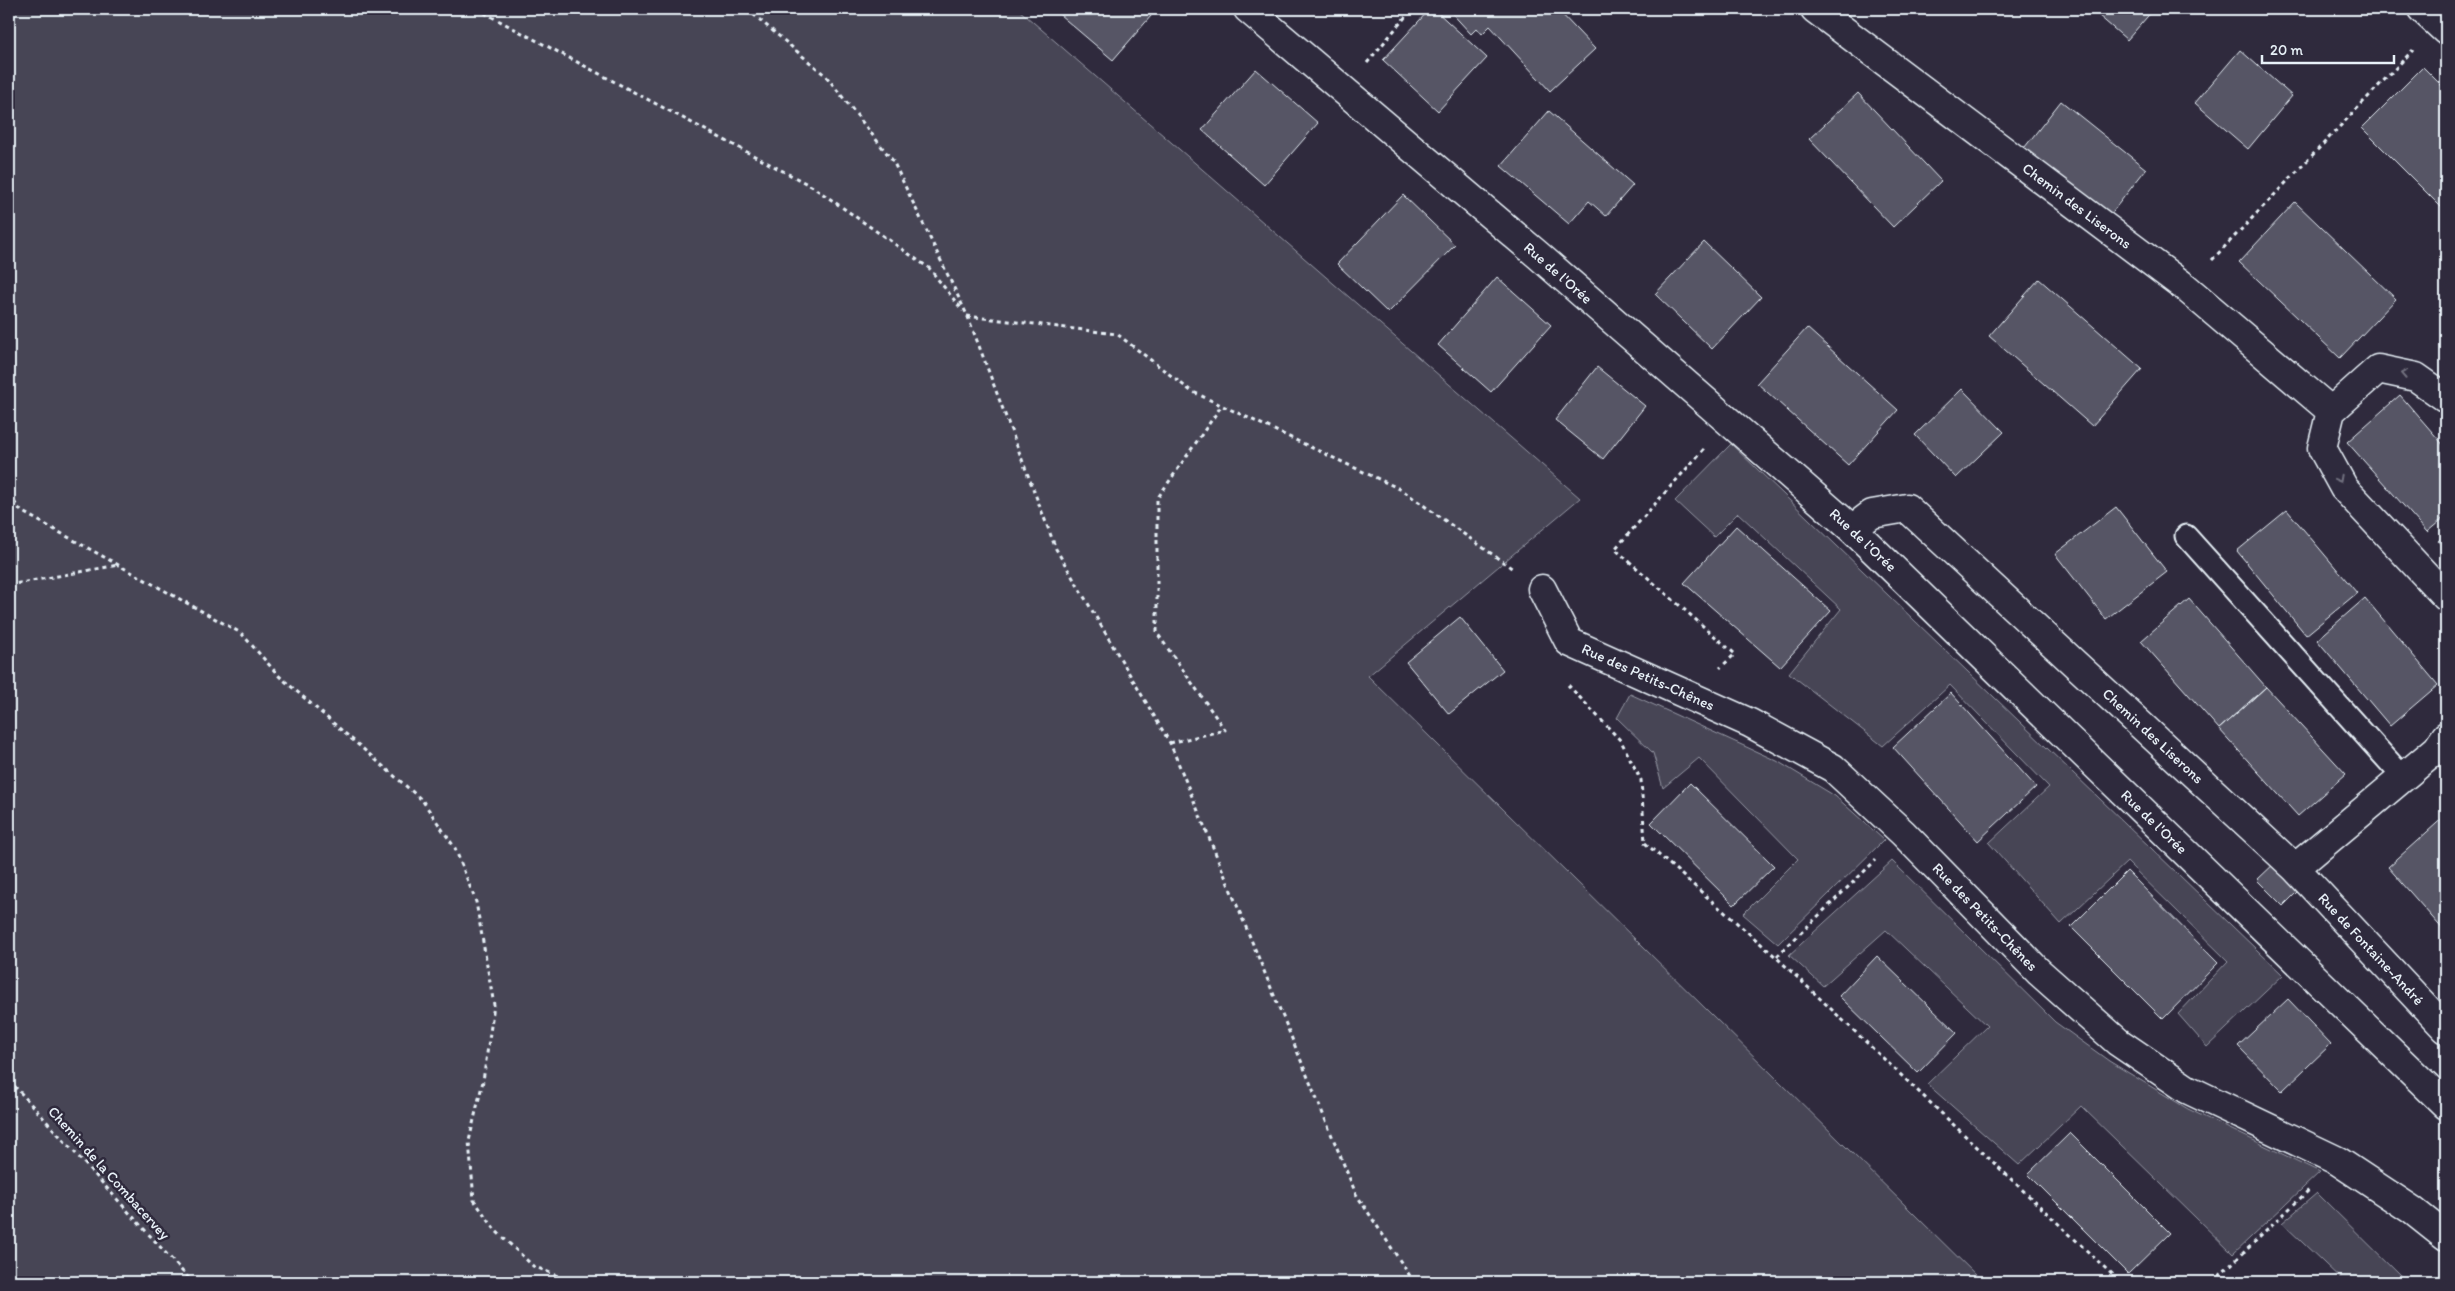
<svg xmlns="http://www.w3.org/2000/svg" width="2455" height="1291" font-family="Itim,sans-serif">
	<rect width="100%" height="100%" fill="#2f2a3d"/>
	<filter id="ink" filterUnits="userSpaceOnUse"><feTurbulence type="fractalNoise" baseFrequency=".02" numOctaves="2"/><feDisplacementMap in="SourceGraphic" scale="10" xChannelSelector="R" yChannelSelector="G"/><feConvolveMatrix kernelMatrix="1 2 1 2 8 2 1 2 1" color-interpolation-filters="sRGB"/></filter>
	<g filter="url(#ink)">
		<path fill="#464455" stroke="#979aa6" d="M9,9h1009l562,489 -212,178 615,606h-1974z
			M1731,444l552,531 -76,72 -29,-33 50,-53 -101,-99 -66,62 -72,-81 60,-56 -99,-102 -67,61 -94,-73 52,-64 -103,-96 -24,24 -39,-36z
			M1630,694l147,67 58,35 49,44 -106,104 -35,-30 55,-55 -99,-101 -36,30 -10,-35 -36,-35z
			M1892,861l163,161 54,39 79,48 132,63 -87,82 -152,-148 -62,59 -92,-81 60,-58 -101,-96 -63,56 -34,-31z
			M2317,1193l90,89h-63l-62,-59z"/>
		<path fill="#575565" stroke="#e8f1f8" d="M1053,9h104l-44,51z
			M1430,9h4l53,49 -49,53 -55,-51z
			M1448,9h109l38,40 -45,42 -60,-65 -8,8 -5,-6 -6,6z
			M2091,9h63l-27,31z
			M2240,50l52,46 -44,53 -53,-46z
			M2423,67l23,23v122l-84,-84z
			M1256,69l62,54 -54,62 -62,-55z
			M1858,93l83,88 -48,46 -84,-88z
			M2061,101l85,68 -40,51 -85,-68z
			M1549,111l84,74 -27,31 -17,-15 -20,23 -68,-58z
			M1403,195l52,50 -67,68 -51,-49z
			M2295,202l101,97 -56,59 -101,-96z
			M1704,242l57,55 -49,52 -57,-55z
			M1497,277l54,48 -60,67 -53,-47z
			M2039,279l103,90 -50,57 -103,-90z
			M1807,328l91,82 -50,55 -91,-82z
			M1597,367l48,39 -42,53 -48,-39z
			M1962,389l42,43 -48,46 -41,-43z
			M2400,395l46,53v68l-19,16 -80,-90z
			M2116,507l51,65 -61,47 -51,-65z
			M2287,510l70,83 -51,42 -69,-84z
			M1736,526l95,85 -51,56 -96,-84z
			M2446,533v18l-8,-10z
			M2365,598l73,87 -48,41 -73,-86z
			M2189,599l77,88 -47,42 -78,-88z
			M1460,617l43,53 -54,44 -43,-52z
			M2266,687l80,87 -48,42 -79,-87z
			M1951,693l85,94 -58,54 -85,-94z
			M1690,783l84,83 -40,39 -83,-82z
			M2446,815v118l-58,-66z
			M2277,861l26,25 -20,20 -26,-26z
			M2127,871l91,92 -55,56 -92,-92z
			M1877,956l80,77 -39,40 -79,-77z
			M2288,999l43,45 -49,47 -44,-45z
			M2070,1133l100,100 -42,41 -100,-100z"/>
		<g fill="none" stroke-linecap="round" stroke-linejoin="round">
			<g stroke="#e8f1f8" stroke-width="25">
				<path id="service" d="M2186,536l217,241"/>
			</g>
			<g stroke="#e8f1f8" stroke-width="31">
				<path id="minor" d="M1248,9l290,246 314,274 594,576
					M1815,9l370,278 146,124
					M2446,398l-30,-21 -38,-8 -47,42 -9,37 22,40 102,109
					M1852,529l20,-15 35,-6 388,360 151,161
					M1542,589l27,53 181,81 83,45 70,65 136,139 79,70 69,47 151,72 74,49 34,27
					M2295,868l142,-119 9,-13"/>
			</g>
			<g stroke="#e8f1f8" stroke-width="31">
				<path id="secondary" d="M2422,9l24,22"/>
			</g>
			<path stroke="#e8f1f8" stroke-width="3" stroke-dasharray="4 4" stroke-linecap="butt" d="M477,9l336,178 116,81 34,43
				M747,9l79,67 67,85 75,156 88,232 114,194 186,451 58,88
				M1367,63l45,-54
				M2212,260l201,-210
				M967,316l150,18 74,57 211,99 111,79
				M1704,449l-89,100 120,105 -15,14
				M9,495l12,16 220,122 38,43 143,124 33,48 21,54 18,103 -11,76 -14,60 5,59 22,31 37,35 40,16
				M9,585l109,-20
				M1568,685l53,56 20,39 4,63 131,114 344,325
				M1170,743l55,-13 -68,-97v-134l65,-94
				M1777,956l99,-96
				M9,1080l183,202
				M2213,1282l97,-93"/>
			<use href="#service" stroke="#2f2a3d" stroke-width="21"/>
			<use href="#minor" stroke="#2f2a3d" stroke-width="28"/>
			<use href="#secondary" stroke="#2f2a3d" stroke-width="28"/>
		</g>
		<defs><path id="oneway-chevron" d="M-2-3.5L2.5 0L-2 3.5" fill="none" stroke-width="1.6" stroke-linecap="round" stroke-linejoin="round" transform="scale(1.25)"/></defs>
		<g stroke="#70707e">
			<use href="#oneway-chevron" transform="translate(2404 374) rotate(-169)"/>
			<use href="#oneway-chevron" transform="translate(2339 479) rotate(62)"/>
		</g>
	</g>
	<g text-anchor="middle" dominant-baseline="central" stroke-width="5" stroke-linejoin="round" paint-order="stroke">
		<g font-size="15" fill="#e8f1f8" stroke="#2f2a3d">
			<text transform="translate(2077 206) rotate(37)">Chemin des Liserons</text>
			<text transform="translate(1558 273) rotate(41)">Rue de l'Orée</text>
			<text transform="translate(1863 540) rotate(43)">Rue de l'Orée</text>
			<text transform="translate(1648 677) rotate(24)">Rue des Petits-Chênes</text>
			<text transform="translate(2153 736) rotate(43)">Chemin des Liserons</text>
			<text transform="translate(2154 822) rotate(44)">Rue de l'Orée</text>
			<text transform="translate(1985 917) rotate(46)">Rue des Petits-Chênes</text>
			<text transform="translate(2371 949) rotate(47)">Rue de Fontaine-André</text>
			<text transform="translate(109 1173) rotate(48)">Chemin de la Combacervey</text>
		</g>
	</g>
	<rect width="2455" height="1291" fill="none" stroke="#2f2a3d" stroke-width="30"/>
	<rect x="15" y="15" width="2425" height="1261" fill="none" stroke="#e8f1f8" stroke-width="2" filter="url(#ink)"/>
	<path d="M2262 55v8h132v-8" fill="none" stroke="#e8f1f8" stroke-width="2.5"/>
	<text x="2270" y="55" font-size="15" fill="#e8f1f8" stroke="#2f2a3d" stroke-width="4" paint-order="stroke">20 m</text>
</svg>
